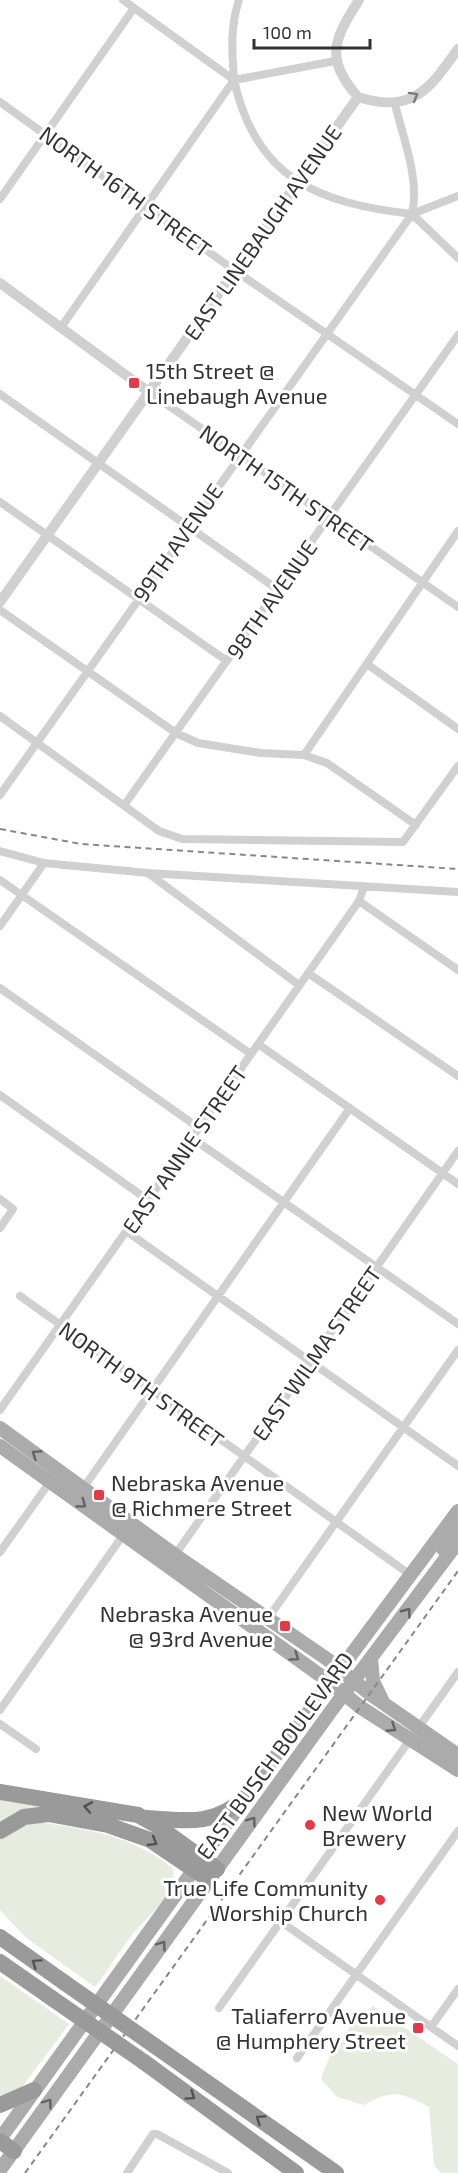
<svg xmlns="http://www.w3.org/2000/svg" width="458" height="2173" font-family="'Exo 2',sans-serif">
	<rect width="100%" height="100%" fill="#fff"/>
	<path fill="#e6ecdf" d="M0,1795l42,12 -42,18z
		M38,1822c49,7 97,14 135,47 4,25 -19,41 -34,58 -16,17 -29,41 -44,60l-70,-50 -25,-27v-71l15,-12z
		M0,1976l69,48 -46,62 -23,15z
		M373,2006l85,58v109h-17l-7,-8 -5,-58c-29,-15 -36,-18 -65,-2l-27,-8 -16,-18c11,-33 25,-51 52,-73z"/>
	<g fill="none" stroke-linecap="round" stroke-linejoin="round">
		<path stroke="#d0d0d0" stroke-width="8" d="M123,0l111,80c22,100 85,123 178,134
			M234,80l101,-19
			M0,102l234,168 224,154
			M395,104c8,34 25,75 17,110
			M0,199l134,-191
			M412,214l46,44
			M62,326l172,-246c-2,-28 -4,-53 5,-80
			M149,392l309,215
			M0,394l277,195
			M0,502l227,159
			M0,610l176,123 22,10 63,10 43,2 23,8 89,62
			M367,664l91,65
			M0,716l159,115 23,8 221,3 55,-76
			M304,755l154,-224
			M0,795l412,-581 46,-18
			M125,804l333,-469
			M0,851l44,12 104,10 310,19
			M148,873l151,112
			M0,880l251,174
			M359,901l99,69
			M0,926l44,-63
			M308,973l150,103
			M0,988l199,140
			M258,1044l200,140
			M0,1095l148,105
			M192,1138l266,186
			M0,1199l13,10 -13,19
			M126,1231l332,235
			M20,1296l392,280
			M0,1410l359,-509 5,-14
			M84,1487l266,-379
			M0,1552l52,-73
			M175,1555l283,-404
			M266,1621l192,-271
			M0,1710l126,-179
			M0,1724l36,25
			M280,1921l178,125
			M219,2008l239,-336
			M431,2027l27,-38
			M297,2058l161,-227
			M127,2173l26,-39h4l71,39"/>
		<path stroke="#d0d0d0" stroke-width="10" d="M358,97c54,17 71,-7 100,-48
			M358,97c-34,-38 -24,-58 1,-97
			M0,283l149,109
			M0,602l358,-505"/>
		<path stroke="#ababab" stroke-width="14" d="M0,1428l175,127 152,104 43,35 88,61
			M0,1446l331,237 29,24 98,63
			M443,1549l15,-22
			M371,1658l2,23 10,21
			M0,2139l261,-363 197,-265
			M0,2170l331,-459 127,-169"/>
		<path stroke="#9a9a9a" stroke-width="16" d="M0,1792l138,23 18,10 61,44
			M147,1818c41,3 68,8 100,-22
			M0,1831l24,-14 24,-3 60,11 42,15 59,40
			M0,1937l65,46
			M0,1962l53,37
			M155,2046l181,127
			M144,2062l152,111
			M0,2105l34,-15
			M0,2141l14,10"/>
		<path stroke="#888" stroke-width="2" stroke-dasharray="6 4.5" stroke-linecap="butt" d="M0,829l81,15 377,25
			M25,2173l433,-602"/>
		<path stroke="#9a9a9a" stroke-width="16" d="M65,1983l90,63
			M53,1999l91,63"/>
	</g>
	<defs><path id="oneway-chevron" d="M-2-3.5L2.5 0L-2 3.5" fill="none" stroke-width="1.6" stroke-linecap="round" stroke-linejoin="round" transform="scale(1.5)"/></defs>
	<use stroke="#7a7a7a" href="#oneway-chevron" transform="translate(414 96) rotate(-29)"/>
	<g stroke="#636363">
		<use href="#oneway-chevron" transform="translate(36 1454) rotate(-145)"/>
		<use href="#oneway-chevron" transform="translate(82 1504) rotate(36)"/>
		<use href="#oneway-chevron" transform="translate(407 1612) rotate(-53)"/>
		<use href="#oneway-chevron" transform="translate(295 1657) rotate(35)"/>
		<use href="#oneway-chevron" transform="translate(392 1728) rotate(33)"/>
		<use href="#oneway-chevron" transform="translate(252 1821) rotate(-54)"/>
		<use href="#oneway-chevron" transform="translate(162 1945) rotate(-54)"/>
		<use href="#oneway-chevron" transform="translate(48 2103) rotate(-54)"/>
	</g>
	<g stroke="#525252">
		<use href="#oneway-chevron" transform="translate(88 1807) rotate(-170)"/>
		<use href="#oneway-chevron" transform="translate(153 1842) rotate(31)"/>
		<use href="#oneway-chevron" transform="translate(36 1963) rotate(-145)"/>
		<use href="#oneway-chevron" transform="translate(191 2096) rotate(35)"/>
		<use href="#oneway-chevron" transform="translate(260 2119) rotate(-145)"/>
	</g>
	<g fill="#e63946" stroke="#fff" stroke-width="2">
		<rect x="128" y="377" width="12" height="12" rx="3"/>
		<rect x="93" y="1489" width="12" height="12" rx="3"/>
		<rect x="279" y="1620" width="12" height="12" rx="3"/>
		<circle cx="310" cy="1825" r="6"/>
		<circle cx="380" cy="1900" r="6"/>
		<rect x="412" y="2022" width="12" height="12" rx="3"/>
	</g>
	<g text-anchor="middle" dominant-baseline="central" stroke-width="6" stroke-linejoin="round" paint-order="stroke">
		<g font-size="22" fill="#333" stroke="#fff">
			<text transform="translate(126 191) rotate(36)">NORTH 16TH STREET</text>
			<text transform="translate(262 232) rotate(-55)">EAST LINEBAUGH AVENUE</text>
			<text transform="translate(287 488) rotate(35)">NORTH 15TH STREET</text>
			<text transform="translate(177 542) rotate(-55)">99TH AVENUE</text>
			<text transform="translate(271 599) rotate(-55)">98TH AVENUE</text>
			<text transform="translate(184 1149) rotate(-55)">EAST ANNIE STREET</text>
			<text transform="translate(316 1353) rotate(-55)">EAST WILMA STREET</text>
			<text transform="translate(142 1384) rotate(36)">NORTH 9TH STREET</text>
			<text transform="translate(274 1755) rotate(-54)">EAST BUSCH BOULEVARD</text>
		</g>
		<g font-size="22" fill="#333" stroke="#fff" text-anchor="start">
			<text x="146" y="370">15th Street @<tspan x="146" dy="25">Linebaugh Avenue</tspan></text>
			<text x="111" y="1482">Nebraska Avenue<tspan x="111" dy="25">@ Richmere Street</tspan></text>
			<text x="273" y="1613" text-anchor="end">Nebraska Avenue<tspan x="273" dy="25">@ 93rd Avenue</tspan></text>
			<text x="322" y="1812">New World<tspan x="322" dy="25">Brewery</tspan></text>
			<text x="368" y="1887" text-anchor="end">True Life Community<tspan x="368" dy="25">Worship Church</tspan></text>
			<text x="406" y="2015" text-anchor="end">Taliaferro Avenue<tspan x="406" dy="25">@ Humphery Street</tspan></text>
		</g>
	</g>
	<path d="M254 39v9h116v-9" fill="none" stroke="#333333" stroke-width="3"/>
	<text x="263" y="39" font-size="18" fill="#333333" stroke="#ffffff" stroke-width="4.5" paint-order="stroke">100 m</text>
</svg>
